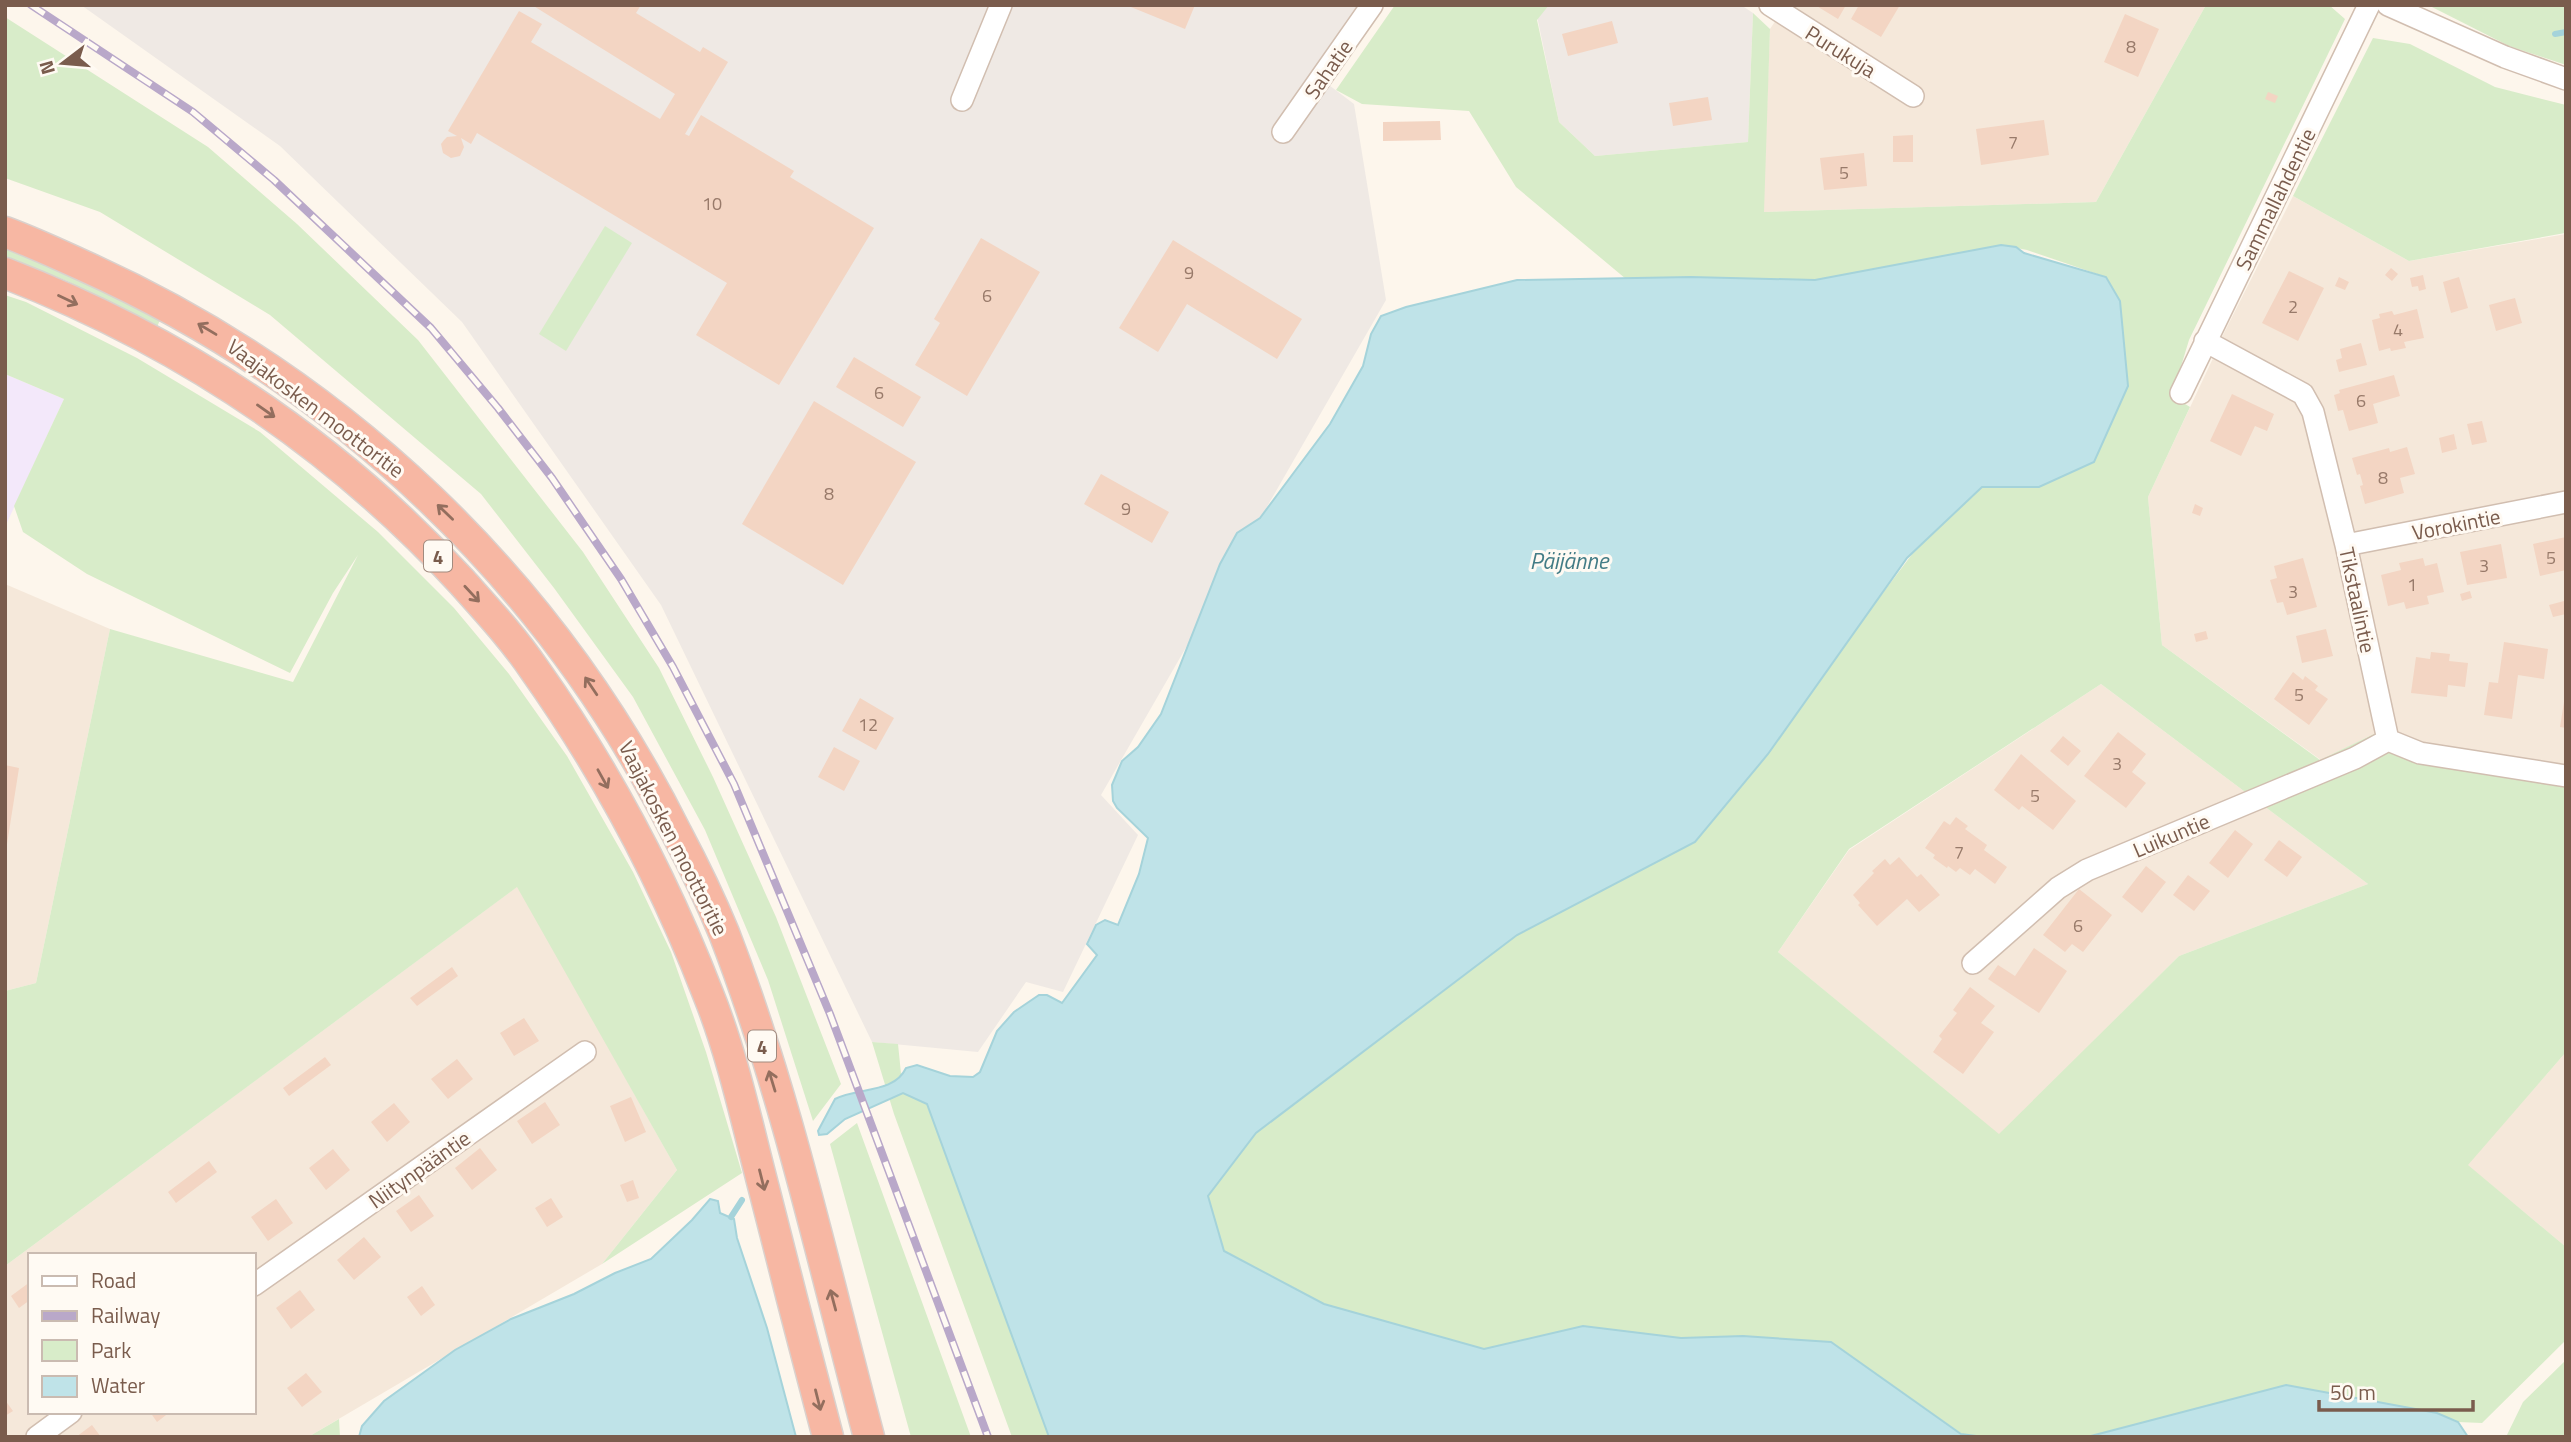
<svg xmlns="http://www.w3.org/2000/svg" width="2571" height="1442" font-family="'Titillium Web',sans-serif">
	<rect width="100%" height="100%" fill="#fdf6ec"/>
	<path fill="#f5e8da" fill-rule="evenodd" d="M1786,5h420l-110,197 -333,10 7,-183z
		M2293,196l116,65 157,-27v533l-146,-21 -24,-11 -77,-326 -98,-70z
		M2215,354l82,44 9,17 70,318 -55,27 -159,-115 -14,-148z
		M5,584l105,45 -74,354 -31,8z
		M2101,684l267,200 -189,72 -180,179 -221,-183 71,-102z
		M518,886l159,284 -75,94 -294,173h-303v-171zM30,1255h224v157h-224z
		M2566,1052v195l-99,-82z"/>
	<path fill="#efe9e4" d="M81,5h1291l-51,74 33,25 32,196 -285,495 37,40 -75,157 -37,-10 -48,70 -106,-10 -211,-437 -199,-283 -182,-176z
		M1545,5h196l12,8 -5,129 -153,14 -36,-34 -22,-106z"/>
	<path fill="#f3e8fa" d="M5,374l59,25 -59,128z"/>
	<path fill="#d8ecc9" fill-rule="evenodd" d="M1395,5h154l-12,15 22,102 36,34 153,-14 5,-129 17,16 -6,183 332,-10 110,-197h123l16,14 -156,321 -17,56 18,11 -42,90 14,148 158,115 56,-27 44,13 146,21v285l-98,113 98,82v93l-84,83 -24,-1 -21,-9 -151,-28 -199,52h-103l-22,-3 -131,-92 -88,-6 -62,2 -98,-12 -99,23 -160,-45 -100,-53 -16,-55 48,-63 261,-198 178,-93 218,-289 69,-66h57l67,-210 -79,-27 -26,-5 -186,35 -189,-1 -110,-92 -47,-76 -107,-7 -26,-14zM2101,684l267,200 -189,72 -180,178 -221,-182 71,-103z
		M2428,5h135l3,2v58l-57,-19z
		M5,17l203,130 89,77 121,116 165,212 76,116 54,109 63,140 65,167 -28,37 -45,-141 -63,-150 -72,-133 -79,-109 -73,-94 -211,-179 -170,-103 -95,-34z
		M2373,38l37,6 85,43 71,18 -1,128 -156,28 -116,-65z
		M605,226l27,17 -66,108 -27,-17z
		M5,248l65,27 90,45 -3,7 -90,-46 -62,-25z
		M5,295l21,7 111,56 123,74 118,100 76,76 55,66 58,82 66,116 38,80 35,100 36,121 -140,91 75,-94 -160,-283 -512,379v-275l31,-8 74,-354 183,53 65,-127 -25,38 -43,80 -203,-99 -64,-42 -9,-26 50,-107 -59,-25z
		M872,1042l26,2 5,49 24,11 122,333h-37l-118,-323z
		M857,1123l114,314h-60l-81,-293z
		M2566,1360v77h-60l17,-35z
		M339,1419l1,18h-32z"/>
	<path fill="#bfe3e8" stroke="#a5d3da" stroke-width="2" d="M2001,245l15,2 8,6 82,24 14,24 8,85 -34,76 -55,25h-57l-75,71 -139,196 -73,88 -178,93 -261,198 -48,63 16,55 100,53 160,45 99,-23 98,12 62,-2 88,6 130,92 23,3h-935l-122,-333 -24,-11 -58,26 -18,15 -8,1 -1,-4 17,-32c22,-12 59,-5 71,-31l11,-3 33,11 23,1 7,-5 17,-41 17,-19 25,-17h8l15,8 35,-48 -10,-11 9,-19 9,-5 13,5 21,-51 9,-36 -31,-30 -4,-7 -1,-16 10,-24 16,-14 23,-33 59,-150 17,-31 23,-15 70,-94 33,-58 8,-32 10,-18 25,-9 111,-27 174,-3 124,3z
		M710,1199l8,2 2,12 14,6 3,19 30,90 29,109h-437l3,-11 22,-25 71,-51 56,-31 63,-25 41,-21 36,-14 41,-39z
		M2286,1385l151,28 21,9 10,15h-381z"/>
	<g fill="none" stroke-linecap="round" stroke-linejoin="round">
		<path stroke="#a5d3da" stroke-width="6" d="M2555,34l11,-2
			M731,1217l11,-17"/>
	</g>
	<path fill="#f3d5c3" d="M532,5h109l-5,8 64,39 3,-5 25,15 -43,72 4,2 12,-21 93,56 -4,6 84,51 -95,157 -83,-50 31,-52 -250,-150 -6,11 -10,-6 3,9 -4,9 -9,2 -8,-5 -2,-9 3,-4 3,-3 10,-1 -9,-5 71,-120 23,13 -11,18 129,77 15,-25z
		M1126,5h69l-10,24z
		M1815,5h31l-8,14z
		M1859,5h41l-19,32 -30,-18z
		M2125,14l34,15 -21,48 -34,-15z
		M1612,21l6,22 -50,13 -6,-22z
		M2268,92l10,4 -3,7 -10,-4z
		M1708,97l4,23 -39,6 -4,-23z
		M2044,120l5,35 -68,10 -5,-36z
		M1440,121l1,19 -58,1v-19z
		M1913,135v27h-20v-26z
		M1864,153l3,33 -43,4 -4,-32z
		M981,238l59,34 -73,124 -52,-31 25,-42 -6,-4z
		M1173,240l129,79 -25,40 -90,-55 -29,48 -39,-24z
		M2391,268l7,6 -6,7 -7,-6z
		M2289,271l35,17 -26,53 -36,-18z
		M2423,275l3,14 -7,2 -1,-5 -6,1 -2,-9z
		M2339,277l10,5 -4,8 -10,-4z
		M2459,277l9,31 -17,5 -8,-31z
		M2515,298l7,25 -26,8 -7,-26z
		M2417,309l7,29 -20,4 2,6 -15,3 -1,-3 -11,3 -7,-31 8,-2 -1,-4 13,-3 2,4z
		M2361,343l6,22 -28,7 -3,-12 6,-2 -2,-9z
		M854,357l67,40 -18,30 -67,-40z
		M2394,375l6,21 -27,8 5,19 -29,8 -6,-21 -5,1 -4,-16 6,-2 -1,-3z
		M2232,394l42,20 -7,17 -12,-5 -14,30 -31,-15z
		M814,401l102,61 -73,123 -101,-61z
		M2482,421l5,21 -15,3 -5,-21z
		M2454,434l3,15 -15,4 -3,-15z
		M2407,447l8,27 -15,4 4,15 -39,11 -5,-18 3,-1 -3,-11 -3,1 -5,-17 37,-10 1,4z
		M1101,474l68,38 -17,31 -68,-39z
		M2195,504l8,4 -3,8 -8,-3z
		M2566,537v33l-26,6 -7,-32z
		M2501,544l6,34 -40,7 -7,-33z
		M2303,558l14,49 -30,8 -4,-13 -6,1 -7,-23 7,-2 -3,-12z
		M2423,558l2,8 12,-3 7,29 -17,4 2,8 -23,5 -2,-7 -16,4 -7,-31 20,-5 -2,-7z
		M2470,591l2,7 -10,3 -2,-7z
		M2564,601l2,13 -13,3 -4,-12z
		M2326,629l7,27 -31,7 -6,-27z
		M2206,631l2,8 -12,3 -2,-8z
		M2504,642l44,7 -4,30 -26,-4 -6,44 -28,-4 5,-33 9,1z
		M2431,652l19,2 -1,7 19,2 -3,24 -17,-2 -1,12 -36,-4 5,-36 14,2z
		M2293,672l10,8 2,-4 13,10 -3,4 13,9 -19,26 -35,-26z
		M860,698l34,20 -18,32 -34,-19z
		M2564,702h2v26l-6,-1z
		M2118,732l28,22 -14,18 14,11 -20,25 -42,-32z
		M2063,736l18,15 -13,15 -18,-15z
		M834,747l26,14 -16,30 -26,-14z
		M2021,754l55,47 -23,29 -31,-24 -3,4 -25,-20z
		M5,765l14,3 -12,76h-2z
		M1956,817l12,9 -3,3 22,16 -3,5 23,17 -12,17 -20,-15 -5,6 -10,-7 -4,4 -8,-6 -1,2 -14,-10 2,-3 -10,-7 19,-27 6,4z
		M2235,830l18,14 -25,34 -19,-15z
		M2279,840l23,17 -15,20 -23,-17z
		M1899,857l18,20 4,-3 19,21 -21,17 -12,-13 -30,27 -19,-21 2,-2 -7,-8 21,-22 -2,-2 13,-12 5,6z
		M2146,866l20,16 -24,31 -20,-16z
		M2188,875l22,16 -16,20 -21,-16z
		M2079,889l33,26 -29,37 -11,-8 -7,8 -22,-17z
		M2034,948l33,23 -28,42 -51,-34 10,-14 17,11z
		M452,967l6,9 -41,30 -7,-8z
		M1970,987l25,19 -14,17 13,9 -31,42 -30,-22 9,-13 -3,-3 18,-23 -4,-3z
		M524,1018l15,23 -25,15 -14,-23z
		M325,1057l6,8 -42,31 -6,-8z
		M457,1059l16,20 -25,20 -17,-20z
		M631,1097l15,35 -21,10 -15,-36z
		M545,1102l15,23 -28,19 -15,-23z
		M394,1103l16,19 -23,20 -16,-20z
		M480,1148l17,22 -25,20 -17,-22z
		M333,1149l17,21 -24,20 -17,-22z
		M209,1161l8,11 -41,31 -8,-11z
		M633,1180l6,18 -12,4 -7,-17z
		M419,1195l15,21 -23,16 -15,-21z
		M551,1198l12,19 -16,10 -12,-19z
		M276,1199l17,24 -25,18 -17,-24z
		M364,1237l17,20 -27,23 -17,-20z
		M30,1282v18l-11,8 -8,-12z
		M422,1286l13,19 -14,11 -14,-19z
		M300,1290l15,20 -24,19 -15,-21z
		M306,1373l16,19 -20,15 -15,-19z
		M5,1400l8,11 -8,5z
		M150,1412h20l-13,10z
		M92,1425l9,12h-25z"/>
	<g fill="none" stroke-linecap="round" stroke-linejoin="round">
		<g stroke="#d1beb0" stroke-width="24">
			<path id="minor" d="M1770,5l143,91
				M2388,5l117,52 61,22
				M962,100l39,-95
				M1283,132l89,-127
				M2205,341l98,53 10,18 33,133 42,195 32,13 146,23
				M2181,393l188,-388
				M2346,545l220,-43
				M1973,963l85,-75 29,-18 268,-112 33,-18
				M254,1285l331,-233
				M37,1437l34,-25"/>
		</g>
		<g stroke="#dad1cd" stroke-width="33">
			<path id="highway" d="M5,232c27,10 53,22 79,34 258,116 467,315 593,568 17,32 33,65 47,99 63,163 100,335 145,504
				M5,273c175,68 330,171 457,309 25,28 51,56 72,87 71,100 130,211 174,325 25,62 39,130 56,195 21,83 42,165 64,248"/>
		</g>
		<use href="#minor" stroke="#fff" stroke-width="21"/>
		<use href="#highway" stroke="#f7b7a3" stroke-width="30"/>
		<g stroke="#b9a8c9" stroke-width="8">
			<path id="rail" d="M31,5l162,107 81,68 157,148 67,80 54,70 69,101 52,88 61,117 96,230 158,423"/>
		</g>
		<use href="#rail" stroke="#fffaf3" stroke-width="5" stroke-dasharray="16" stroke-linecap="butt"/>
	</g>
	<defs><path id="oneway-shaft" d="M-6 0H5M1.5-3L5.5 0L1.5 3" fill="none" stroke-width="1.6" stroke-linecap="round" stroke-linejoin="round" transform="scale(1.75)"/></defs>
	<g stroke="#936e5e">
		<use href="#oneway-shaft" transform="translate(68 300) rotate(25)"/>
		<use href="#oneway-shaft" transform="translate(207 329) rotate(-149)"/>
		<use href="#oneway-shaft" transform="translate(266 411) rotate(35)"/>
		<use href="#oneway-shaft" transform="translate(445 512) rotate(-136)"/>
		<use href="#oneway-shaft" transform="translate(472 594) rotate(47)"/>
		<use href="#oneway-shaft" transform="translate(591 686) rotate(-124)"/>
		<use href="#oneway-shaft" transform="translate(603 779) rotate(61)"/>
		<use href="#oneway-shaft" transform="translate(772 1081) rotate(-107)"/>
		<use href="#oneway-shaft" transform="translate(762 1180) rotate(76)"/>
		<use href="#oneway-shaft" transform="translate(833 1300) rotate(-105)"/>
		<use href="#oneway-shaft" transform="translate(818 1400) rotate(76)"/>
	</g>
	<g text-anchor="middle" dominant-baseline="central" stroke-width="6" stroke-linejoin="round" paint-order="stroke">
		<g font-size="18" fill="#987a6a">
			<text x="2131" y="46">8</text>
			<text x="2013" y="142">7</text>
			<text x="1844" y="172">5</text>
			<text x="712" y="203">10</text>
			<text x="1189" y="272">9</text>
			<text x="987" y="295">6</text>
			<text x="2293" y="306">2</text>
			<text x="2398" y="329">4</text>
			<text x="879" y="392">6</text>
			<text x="2361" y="400">6</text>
			<text x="2383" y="477">8</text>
			<text x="829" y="493">8</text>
			<text x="1126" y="508">9</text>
			<text x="2551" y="557">5</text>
			<text x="2484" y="565">3</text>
			<text x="2412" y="584">1</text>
			<text x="2293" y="591">3</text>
			<text x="2299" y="694">5</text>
			<text x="868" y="724">12</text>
			<text x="2117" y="763">3</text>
			<text x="2035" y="795">5</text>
			<text x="1959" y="852">7</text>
			<text x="2078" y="925">6</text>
		</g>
		<g fill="#fffaf3" stroke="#a28b7f" stroke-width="2">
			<rect x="424" y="540.5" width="28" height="31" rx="5"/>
			<rect x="748" y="1030.5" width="28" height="31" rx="5"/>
		</g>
		<g font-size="19" font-weight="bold" fill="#7a5c4d">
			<text x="438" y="556">4</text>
			<text x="762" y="1046">4</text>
		</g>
		<g font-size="21" fill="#7a5c4d" stroke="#fffaf3">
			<text transform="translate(1841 51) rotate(32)">Purukuja</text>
			<text transform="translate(1328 69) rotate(-55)">Sahatie</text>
			<text transform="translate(2275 199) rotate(-64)">Sammallahdentie</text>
			<text transform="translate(316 408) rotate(37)">Vaajakosken moottoritie</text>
			<text transform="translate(2456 524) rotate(-11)">Vorokintie</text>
			<text transform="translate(2358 600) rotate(78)">Tikstaalintie</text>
			<text transform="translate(2171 835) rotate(-23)">Luikuntie</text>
			<text transform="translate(674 838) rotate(63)">Vaajakosken moottoritie</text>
			<text transform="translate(419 1169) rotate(-35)">Niitynpääntie</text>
		</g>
		<g font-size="23" font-style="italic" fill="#437c86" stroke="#fffaf3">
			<text x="1569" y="560">Päijänne</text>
		</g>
	</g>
	<rect width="2571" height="1442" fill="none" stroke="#7a5c4d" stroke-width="14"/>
	<rect x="28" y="1253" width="228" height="161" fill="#fffaf3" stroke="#cabbb1" stroke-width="2"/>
	<rect x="42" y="1276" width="35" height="10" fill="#ffffff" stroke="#cabbb1" stroke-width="2"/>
	<text x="91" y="1288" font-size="21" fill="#7a5c4d">Road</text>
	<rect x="42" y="1311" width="35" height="10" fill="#b9a8c9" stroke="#cabbb1" stroke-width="2"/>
	<text x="91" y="1323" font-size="21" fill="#7a5c4d">Railway</text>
	<rect x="42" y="1340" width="35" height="21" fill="#d8ecc9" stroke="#cabbb1" stroke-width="2"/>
	<text x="91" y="1358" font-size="21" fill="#7a5c4d">Park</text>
	<rect x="42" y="1376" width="35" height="21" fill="#bfe3e8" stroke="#cabbb1" stroke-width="2"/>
	<text x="91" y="1393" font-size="21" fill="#7a5c4d">Water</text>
	<g transform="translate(63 63) rotate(254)" stroke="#fffaf3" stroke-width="5" paint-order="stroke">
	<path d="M0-5L12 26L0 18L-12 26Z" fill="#7a5c4d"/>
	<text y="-10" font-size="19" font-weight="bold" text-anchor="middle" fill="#7a5c4d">N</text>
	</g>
	<path d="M2319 1400v10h154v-10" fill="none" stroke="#7a5c4d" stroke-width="3.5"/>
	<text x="2330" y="1400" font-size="21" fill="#7a5c4d" stroke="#fffaf3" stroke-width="5" paint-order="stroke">50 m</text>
</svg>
